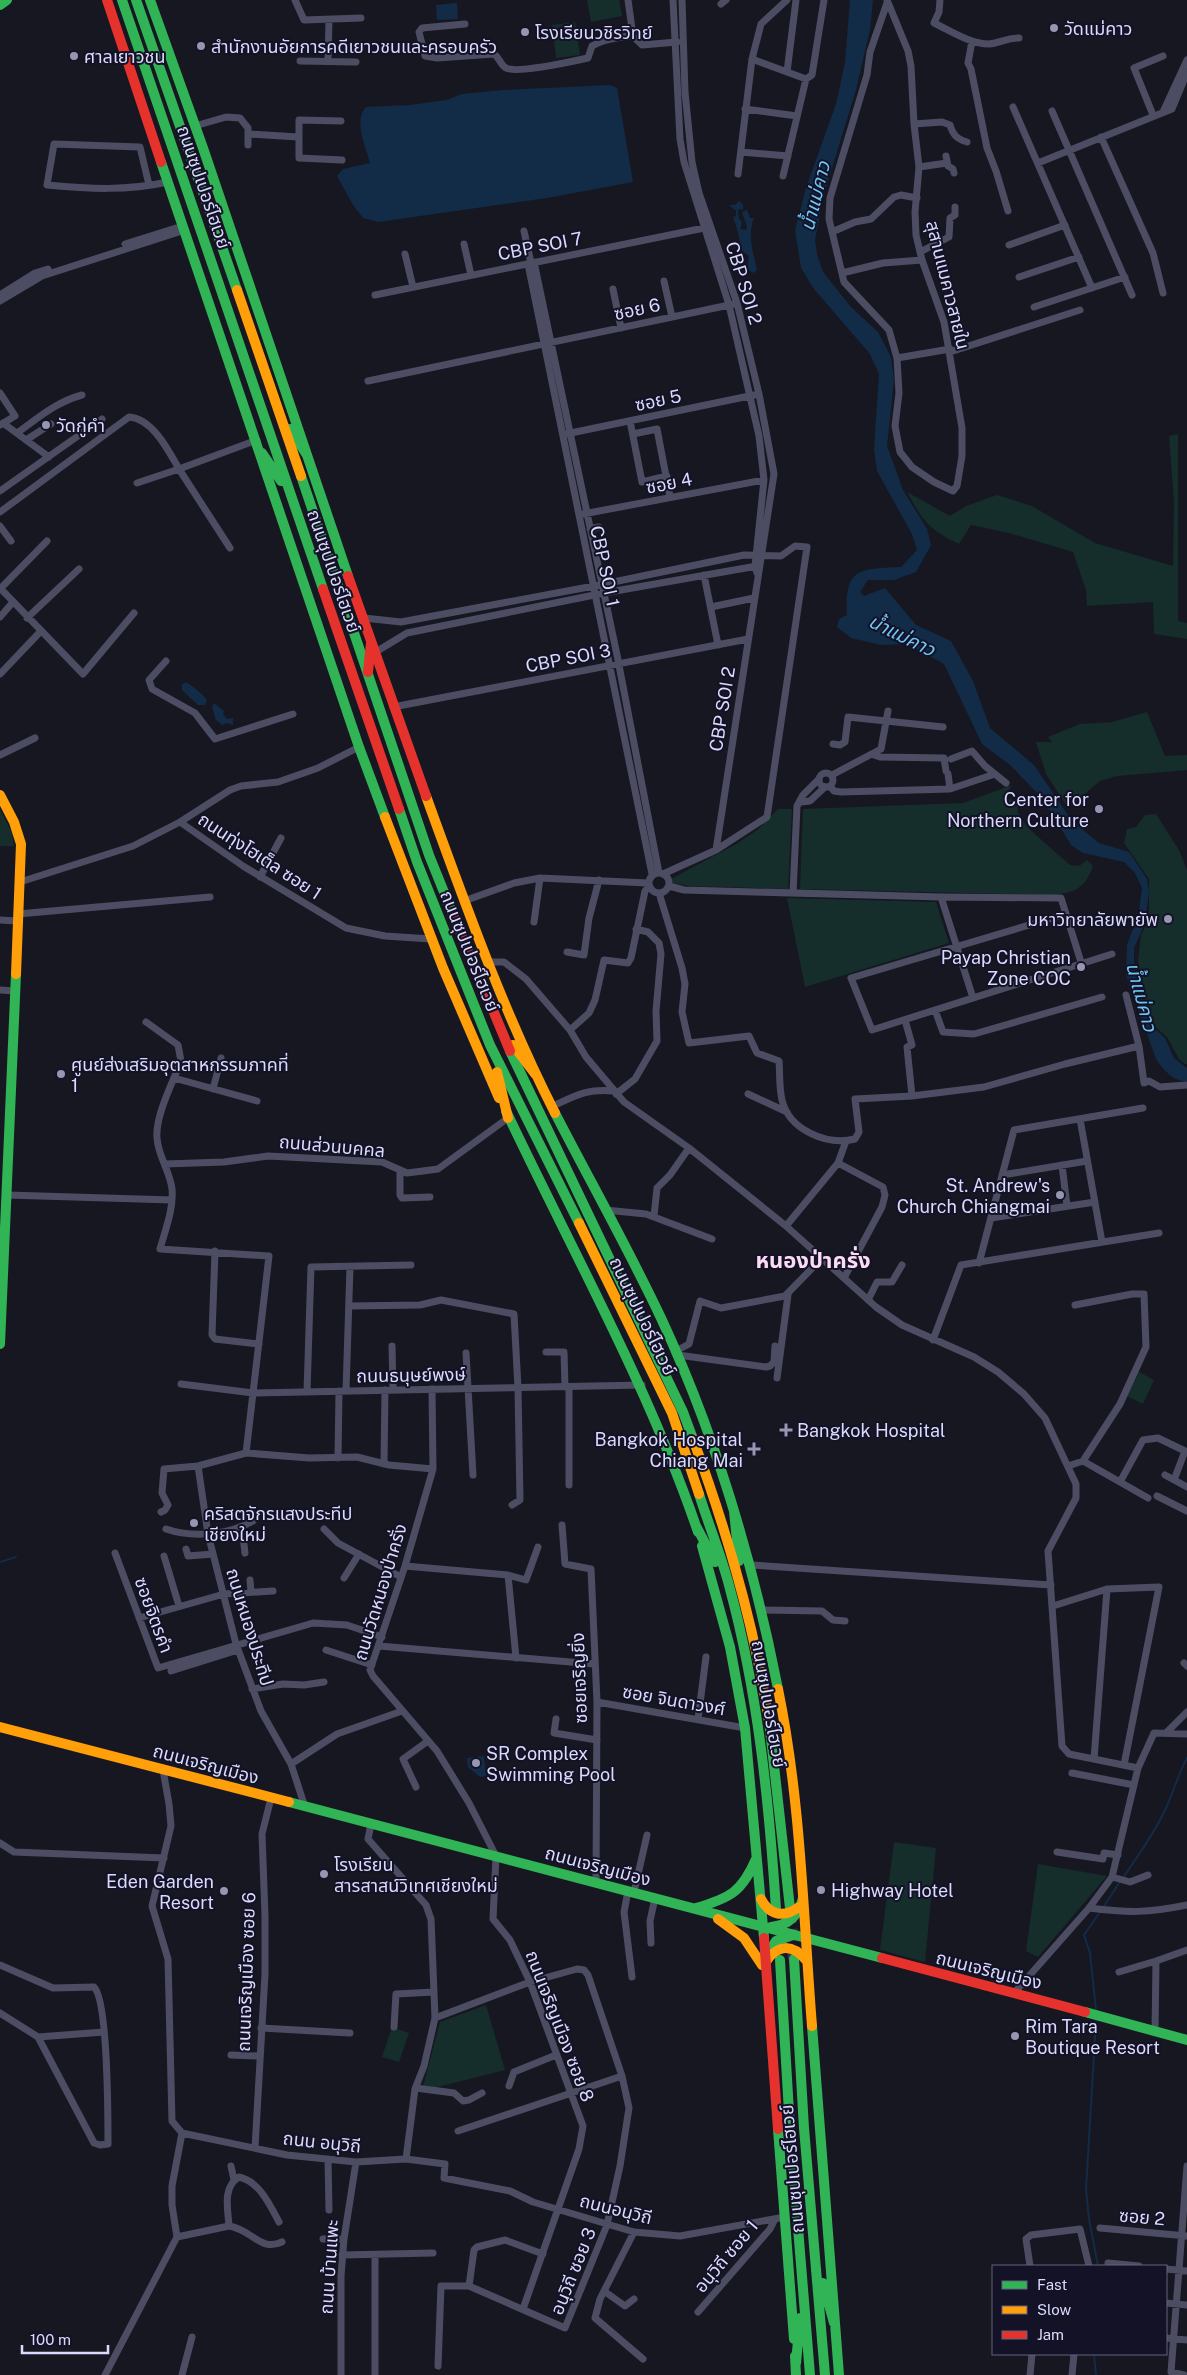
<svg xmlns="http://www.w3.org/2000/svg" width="1187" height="2375" font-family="'Public Sans','Noto Sans Thai',sans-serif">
	<rect width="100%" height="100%" fill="#171722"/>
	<path fill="#152d2b" d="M587,0h32l3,16 -31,6z
		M575,22l5,33 -24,3 -4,-33z
		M1178,434v187l9,2v16l-33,-5 -1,-32 -66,4 -1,-16 -13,-38 -64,-19 -38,-8 -12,19c-31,-15 -36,-23 -52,-52l43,24 16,-10 31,-11 35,11 63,37 78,23 1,-64 -5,-66z
		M1147,712l18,44 22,-1v15l-70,6 -17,5 -32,27 -22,-34 -10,-32h16l-4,-5 32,-13 32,-2z
		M1012,785l-8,13 13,3 1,12 10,15 42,37 9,1 8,-6 6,6c-8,23 -19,27 -42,29l-251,-6 3,-80 160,-6z
		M0,809l12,24 2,13h-14z
		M778,809h14l-4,80 -99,-3 -16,-3 -2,-4 67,-36 19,-13z
		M1156,814l23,36 8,20v194h-2l-6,-5 -12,-22 -15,-13 -10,-30 -4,-34 3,-25 6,-11 2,-10v-35l-25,-36 3,-14 9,-2 9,-12z
		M787,898l149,4 13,41 -144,44z
		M1139,1372l15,8 -11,24 -16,-8z
		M894,1842l42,6 -11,114 -45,-12z
		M1038,1864l69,12 -69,81 -12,-6z
		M486,2005l19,65 -83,21 18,-69z
		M392,2027l17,6 -10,29 -17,-5z"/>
	<path fill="#122b46" d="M850,0h23l-3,30 -14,60 -32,104 -9,46 2,14 6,18 28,35 27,25 13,25 3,23 -7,66 16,44 24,39 4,16 -15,27 -22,8h-26l-8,12 4,4 21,-8 31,37 35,16 22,40 17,47 44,37 38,56 27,22 30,9 18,27 2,12 -4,32 -11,25v19l17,58 14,13 9,20 13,10v13c-14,1 -24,-12 -31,-22l-30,-84 1,-30 5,-14 5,-6 5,-37 -7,-15 -11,-11 -41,-9 -12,-8 -29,-47 -32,-33 -28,-21 -38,-80 -37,-20 -26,1 -30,-7 -14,-11 2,-8 8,-4c-3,-48 13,-46 54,-48l16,-17 -5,-16 -35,-63 -3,-22 5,-75 -9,-20 -56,-65 -13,-21 -6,-38 11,-42 30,-84 9,-42z
		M457,3l1,16 -21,1 -1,-15z
		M610,85l7,3 16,94 -86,16 -169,24 -15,-4 -10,-13 -16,-29 6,-7 27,-6c-4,-16 -17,-42 -4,-56l44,-2 36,-5 16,-6 41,-4z
		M739,201l4,4v5l-4,-1 -1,2 1,8 3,3 -2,7 6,1 1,-3 -5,-15 5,-2 3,8h4c-7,16 -1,35 3,52l-4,3 -6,-4 2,-13 -8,-6c-1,-12 -4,-23 -8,-33l3,-1v-5l-7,-6h6z
		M186,682c4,2 19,14 21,18l-2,5h-7l-16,-15v-6z
		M214,703l10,8 -1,3 4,5 6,-1v7l-6,-2 -5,2 -6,-5 -4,-13z
		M484,1756l2,20 -6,1 -12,-10 -1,-9z"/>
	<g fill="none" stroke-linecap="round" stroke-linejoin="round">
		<path stroke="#122b46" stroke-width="2" d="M0,1562l16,-5
			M1123,1878c15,-23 32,-45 43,-70 8,-17 12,-34 21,-50
			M1103,1908l16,-25
			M1096,2010l-6,-57 -6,-18 16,-23
			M1096,2021l-10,168 3,30 9,47
			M1094,2354l2,21"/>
		<path stroke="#343443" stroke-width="12" stroke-dasharray="12 6" stroke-linecap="butt" d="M790,1911l4,48"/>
		<path stroke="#4c4d62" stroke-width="7" d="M295,0l9,20 57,-2
			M628,0l5,36
			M673,0l7,139 4,23 45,143 30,131 5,44 -9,86 2,7
			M682,0l3,92 7,70 7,31 38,110 22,91 15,80 -58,376
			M940,0l-1,12 -5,11c17,8 36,21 55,21 12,-1 16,-6 30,-6
			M887,3l-17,49 -3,23 -37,123 -1,21 15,63 45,48 8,28 2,35 -4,33 5,26 12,15 22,15 19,9 4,-5 5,-30v-28l-18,-106 -22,-62 -6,-25 -1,-23 4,-45 -5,-43 -3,-58 -3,-15 -21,-51
			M721,4l5,-4
			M465,24l-43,4 -3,4 6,24 12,2 57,-4c6,4 6,11 12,14 11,6 68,-7 82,-10l4,-12c12,-7 27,-9 41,-10l9,9 35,-3
			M972,41l-4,22 3,6 16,79 9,23 12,40
			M752,59l54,20
			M300,61l56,1
			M328,61l1,-41
			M787,72l9,-72
			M1013,107l79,181
			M745,109l52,7
			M1052,111l80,184
			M1163,112l24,-52
			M1153,115l-19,-47 29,-12
			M341,121l-42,-1v38l43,2
			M914,124l28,-2 8,3c3,10 7,14 17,17
			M195,126l31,-9 14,1 8,10v17
			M248,134l50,3
			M1101,137l52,116 10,40
			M741,152l47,4
			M946,156l2,10 5,3 1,4
			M1038,163l134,-54 15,-36
			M919,167l28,-4
			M738,174l14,-115 9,-35 26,-24
			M783,176l23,-97 6,-4 12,-75
			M149,185l-9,-38 -86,-3 -7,41c42,4 80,6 121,-3
			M524,231l7,32
			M832,232l23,-10 16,-3 23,-22 7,-2 16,3
			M125,244l51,-16
			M464,244l7,31
			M1009,245l56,-20
			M920,252l29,-15 1,-19 5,-3v-8
			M405,254l8,33
			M534,262l83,393 42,218
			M528,264l124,610
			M842,273l41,-10 39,-3
			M1019,277l60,-20
			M664,281l8,36
			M613,289l8,39
			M0,295l35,-22 13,-4
			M375,295l334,-68
			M0,301l42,-25 143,-46
			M1034,307l91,-30
			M950,352l130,-42
			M897,358l53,-9
			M368,381l366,-77
			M0,393l15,23 -15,9
			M630,421l12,61 25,-6
			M3,423l46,34
			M17,433c21,-15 39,-31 65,-38
			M566,434l188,-39
			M633,434l24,-5 13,68
			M26,440l25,-16
			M137,483l42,-14 51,79
			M0,491l102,-72
			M0,512l129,-95c24,2 39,33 50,52l78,-29
			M583,514l181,-34
			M0,526l11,15
			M590,529l9,-2
			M704,575l14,70
			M0,588l83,86 51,-61
			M0,589l47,-48
			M711,607l43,-9
			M0,617l13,-15
			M27,618l52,-49
			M364,618l37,4 193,-36 150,-31 37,1 14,-10 12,1 -40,270 -51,33 -53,24
			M374,653l33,-20 197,-40 153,-27
			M166,661l-17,19 3,9 43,24 20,26 78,-25
			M0,674l40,-42
			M393,707l355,-68
			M833,744l7,1 5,-3 3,-25 95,10
			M0,755l35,-17
			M874,755l6,2 64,1 2,13
			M951,759l21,-8 13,15 21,17
			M819 780a7 7 0 1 1 14 0a7 7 0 1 1-14 0Z
			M948,774l2,15
			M832,775l49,-26 7,-38
			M830,786l4,5 7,1 109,-3 45,-15
			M801,802l9,-1 15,-14
			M180,822l63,44 103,62 39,8 46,3
			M649 883a10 10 0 1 1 20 0a10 10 0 1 1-20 0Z
			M260,877l21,-39
			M20,882l113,-36 47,-24 50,-32 11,-4 37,-4 40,-14 41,-21
			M669,886l15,4 257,7 120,1 20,64
			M659,893l23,75 3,16 -3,28 7,31 60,-7 8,17 22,8c1,12 0,27 3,39 7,30 45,46 73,39l4,-7 -4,-33 57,-3 72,-9 81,-23 74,-18 5,37 5,-2 11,6 27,-2
			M793,893l4,-87 6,-11 15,-15
			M941,897l32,101
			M464,901l50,-18 26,-5 108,5
			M18,914l192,-17
			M1066,914l-215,64 21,52 240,-76
			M0,920l17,1
			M534,922l6,-44
			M567,952l17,3 5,-37 10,-38
			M489,962h15l22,17 44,51 16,27 38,45 65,46 97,78 90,81 26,18 72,32 24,15 26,22 21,24 31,66v14l-28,53 14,195 7,8 69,14
			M0,990l15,1
			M1126,995l13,51
			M935,1010l8,22 31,2 128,-37
			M905,1020l7,25 -5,2 5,49
			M146,1022l32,23 3,16c-8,21 -26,55 -24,77 1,18 13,33 15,51 2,19 -7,42 -12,60l109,7 -23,197
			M570,1030l19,-17 6,-13 9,-40 24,3 3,-5 14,-67 4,-4
			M174,1078l83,23
			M213,1089l8,-31
			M616,1094l19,-15 22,-38 -1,-30 5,-57 -2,-11 -11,-11 -12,-3
			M748,1094l39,18
			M551,1107c24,-11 36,-19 63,-16
			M1080,1119l22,123
			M838,1163l45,24 2,8 -3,12 -38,71
			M165,1164l59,-2 44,-6 114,6 25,11 16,-2 15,-2 70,-51
			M1062,1165l5,41
			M400,1170v25l2,3 28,-1
			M1002,1175l85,-14
			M7,1195l165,5
			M605,1210l41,4 66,25
			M654,1216l3,-28 13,-13 19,-27
			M991,1218l104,-16
			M786,1226l52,-63 8,-22
			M215,1251l-3,84 3,4 44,5
			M979,1263l35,-133 129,-22
			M868,1300l9,-18h15l10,-17
			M1075,1305l57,-11h12l2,53 -26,57 -37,57
			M349,1306l71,-1 21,-5 73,14 4,74 2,112 -8,5
			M933,1340l28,-75 198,-32
			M392,1346l1,44
			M676,1351l13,-7 11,-43 21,7 64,-12 37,-38
			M546,1352h18l1,35
			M466,1353l7,122
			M678,1355l88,12 4,-1 4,-4 1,-16
			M777,1378l11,-83
			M181,1384l72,9 389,-8
			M569,1387v98
			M432,1389l1,80 -28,97 -35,104 3,6 64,75 32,52 27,53 -3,63 17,21 20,42 53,144 -4,23 -56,160
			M346,1391l4,-124
			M307,1392l4,-125 100,-2
			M338,1458l1,-67
			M384,1464l1,-74
			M198,1466l10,68 28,110 25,67 30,53 14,43
			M1068,1466l15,-5 37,21 23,-42 15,-2 29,14
			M1165,1475l22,12
			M1174,1480l11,-29
			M1120,1482l28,16
			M1157,1496l30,15
			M161,1512l4,-2 3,-5 -6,-12 2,-24 34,-3 48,-13 63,5 48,-1 32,8 44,4
			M562,1525l3,39 26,5 6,133 -1,180
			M242,1528l3,25
			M166,1529c26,9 63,6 87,-8
			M324,1529l14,14 63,34
			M186,1549l2,7 25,-2
			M115,1553l43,115 155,-45 34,2 35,12
			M164,1556l15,50
			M751,1565l300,20
			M405,1566l103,9 18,5 12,-33
			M508,1575l8,83
			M344,1578l15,-24
			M250,1580l1,12
			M1053,1606l54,-17 52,-2 -35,178
			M763,1610l59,1 11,9 12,1
			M139,1618l85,-24 49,-3
			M379,1646l215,18
			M326,1650l46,15
			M1184,1663l3,3
			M171,1671l67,-21
			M252,1689l31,-5 21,1 20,-3
			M597,1702l148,26
			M556,1719l-2,14 43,7
			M698,1719l8,-62
			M1167,1732l20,-20
			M1094,1759l13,-170
			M291,1764l46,-30 65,-23
			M163,1770l6,34 2,22 -19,80 16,53 4,162 10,12
			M1072,1773l62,12
			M416,1787l-13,-28 25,-18
			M371,1824l-3,15 58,66 5,14 4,99 -11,48 -9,23 -9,70
			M0,1843l14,9 150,6
			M1057,1852l46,7 1,-6 14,2
			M1112,1877l18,5 18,-7
			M628,1891l-4,21 8,65
			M634,1892l13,-57
			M1089,1908c40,5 59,5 98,-3
			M651,1943l-1,-22 5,-23
			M0,1965l53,23 41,-1c14,13 14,132 14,157l-8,1 -6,-2 -56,-106 -38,-24
			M1119,1972l37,-11
			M1015,1992l74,-84 23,-31 26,-109 16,-35 33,1
			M435,2018l95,-36 47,-13 7,1 4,5 34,101 7,32 -9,58 -13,59 -42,103 -96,-42
			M394,2027l2,-33 38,-2
			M261,2028l89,5
			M1155,2032l1,-71 31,-11
			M38,2037l66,-5
			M231,2055l28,1
			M509,2086l5,-14 42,-17
			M416,2088l38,5 9,8 6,-1 13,-7
			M458,2131l164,-55
			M182,2133l105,22 69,7 50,-3 39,5 -1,14 66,13 23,11 101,30 46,4 105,-19
			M255,2148l10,-174v-58l-3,-82 9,-36
			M328,2159l1,51
			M231,2166l3,14
			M229,2226c24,4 31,26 53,16
			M1100,2228l87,8
			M634,2232l-34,67 -5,19 48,41
			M177,2237l52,-11c-1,-16 -7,-39 10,-49 20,4 31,28 40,45
			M323,2239h21
			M342,2255l91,-2
			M375,2255v120
			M1108,2263l31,3
			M1030,2266l-4,-27 5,-4 49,-6 9,37
			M1166,2269l21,2
			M604,2291l21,15 9,-7
			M1166,2303l21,2
			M698,2312l72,-83 5,-10
			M1166,2338l21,2
			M438,2366l3,-80h28l5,-36 3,-3 28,-7 38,14
			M105,2375l72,-138 -5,-32v-19l10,-53
			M182,2375l10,-38
			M341,2375v-99l3,-37 12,-77
			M1030,2375l2,-21
			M1072,2375l2,-21
			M1184,2375l-13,-3 16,-206"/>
		<path stroke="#30b455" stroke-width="10" d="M122,0l201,589
			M136,0l101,290
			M150,0l53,148 145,428
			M0,5l7,-5
			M161,162l198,585 26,70
			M290,429l17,26
			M262,453l19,28
			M301,476l128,379 23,57
			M399,809l18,53 73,183 89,178
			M510,1051l173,361 10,27
			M506,1111c66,140 142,274 192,421
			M555,1113c35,68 73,135 106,205 55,118 92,244 117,371
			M0,1344l16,-370
			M699,1494c10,32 23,63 31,95 28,104 39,213 46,320
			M734,1511l5,50
			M696,1526l19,36
			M702,1546l28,101 15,81 19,210
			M769,1721l21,187
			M289,1802l593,156
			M696,1908c34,-10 46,-16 60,-49
			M771,1927c18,-2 27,-11 32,-29
			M767,1955l9,-14 14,-5
			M794,1959l10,169 21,247
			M780,1960l10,169 20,246
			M1085,2012l102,28
			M812,2026l27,349
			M778,2129l16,210
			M823,2283l11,40
			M795,2356l1,19
			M796,2363l4,-45"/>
		<path stroke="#ff9f0a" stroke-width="10" d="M237,290l64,186
			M0,795l14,27 7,22 -5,130
			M426,796c39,107 77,215 129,317
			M385,817l58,151 56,130
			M513,1045l23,30
			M497,1072l11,46
			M579,1223l93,190 27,81
			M693,1439c34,92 61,185 76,282
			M778,1689c23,112 25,224 34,337
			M0,1727l289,75
			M761,1899c9,17 23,19 38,8
			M718,1919l26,19 18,27
			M765,1963c12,-19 27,-20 42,-2"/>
		<path stroke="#e5322d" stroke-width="10" d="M107,0l54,162
			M348,576l78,220
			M323,589l76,220
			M368,672l3,-29
			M452,912l58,139
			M764,1938l14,191
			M882,1958l203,54"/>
	</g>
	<g fill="#9696b0" stroke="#131227" stroke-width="2">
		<circle cx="1054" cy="28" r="5"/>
		<circle cx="525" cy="32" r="5"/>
		<circle cx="201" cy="46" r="5"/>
		<circle cx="74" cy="56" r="5"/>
		<circle cx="46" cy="425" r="5"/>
		<circle cx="1099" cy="809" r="5"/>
		<circle cx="1168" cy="919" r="5"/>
		<circle cx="1081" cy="967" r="5"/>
		<circle cx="61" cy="1074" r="5"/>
		<circle cx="1060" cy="1195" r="5"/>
		<path d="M783.5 1422.5h5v5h5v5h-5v5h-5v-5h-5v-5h5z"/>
		<path d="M751.5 1441.5h5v5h5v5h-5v5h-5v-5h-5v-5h5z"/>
		<circle cx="194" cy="1523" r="5"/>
		<circle cx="476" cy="1763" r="5"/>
		<circle cx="324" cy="1874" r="5"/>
		<circle cx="821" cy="1890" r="5"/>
		<circle cx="224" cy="1891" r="5"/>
		<circle cx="1015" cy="2036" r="5"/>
	</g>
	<g text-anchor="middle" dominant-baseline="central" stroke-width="4" stroke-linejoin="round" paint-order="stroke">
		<g font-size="18" fill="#dadafc" stroke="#131227" text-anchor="start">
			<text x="1064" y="28">วัดแม่คาว</text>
			<text x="535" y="32">โรงเรียนวชิรวิทย์</text>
			<text x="211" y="46">สำนักงานอัยการคดีเยาวชนและครอบครัว</text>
			<text x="84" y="56">ศาลเยาวชน</text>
			<text x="56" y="425">วัดกู่คำ</text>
			<text x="1089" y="799" text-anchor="end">Center for<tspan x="1089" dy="21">Northern Culture</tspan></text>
			<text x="1158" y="919" text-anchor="end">มหาวิทยาลัยพายัพ</text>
			<text x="1071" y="957" text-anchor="end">Payap Christian<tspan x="1071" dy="21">Zone COC</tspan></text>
			<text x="71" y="1064">ศูนย์ส่งเสริมอุตสาหกรรมภาคที่<tspan x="71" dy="21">1</tspan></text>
			<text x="1050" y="1185" text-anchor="end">St. Andrew's<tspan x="1050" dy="21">Church Chiangmai</tspan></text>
			<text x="797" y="1430">Bangkok Hospital</text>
			<text x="743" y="1439" text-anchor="end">Bangkok Hospital<tspan x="743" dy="21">Chiang Mai</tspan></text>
			<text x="204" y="1513">คริสตจักรแสงประทีป<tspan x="204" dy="21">เชียงใหม่</tspan></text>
			<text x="486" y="1753">SR Complex<tspan x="486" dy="21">Swimming Pool</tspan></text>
			<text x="334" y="1864">โรงเรียน<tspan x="334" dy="21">สารสาสน์วิเทศเชียงใหม่</tspan></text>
			<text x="214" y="1881" text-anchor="end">Eden Garden<tspan x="214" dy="21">Resort</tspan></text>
			<text x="831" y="1890">Highway Hotel</text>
			<text x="1025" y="2026">Rim Tara<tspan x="1025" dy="21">Boutique Resort</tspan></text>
		</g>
		<g font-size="18" fill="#dadafc" stroke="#131227">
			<text transform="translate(204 187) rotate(71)">ถนนซุปเปอร์ไฮเวย์</text>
			<text transform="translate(540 246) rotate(-11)">CBP SOI 7</text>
			<text transform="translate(744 283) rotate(73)">CBP SOI 2</text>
			<text transform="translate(948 285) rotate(76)">สุสานแมคาวสายใน</text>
			<text transform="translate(637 309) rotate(-12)">ซอย 6</text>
			<text transform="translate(658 400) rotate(-12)">ซอย 5</text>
			<text transform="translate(669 483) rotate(-11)">ซอย 4</text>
			<text transform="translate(605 566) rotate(78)">CBP SOI 1</text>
			<text transform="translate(334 571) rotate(71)">ถนนซุปเปอร์ไฮเวย์</text>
			<text transform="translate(568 658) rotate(-11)">CBP SOI 3</text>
			<text transform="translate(722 709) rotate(-81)">CBP SOI 2</text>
			<text transform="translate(260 856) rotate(33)">ถนนทุ่งโฮเต็ล ซอย 1</text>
			<text transform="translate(470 951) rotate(68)">ถนนซุปเปอร์ไฮเวย์</text>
			<text transform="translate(332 1146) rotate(5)">ถนนส่วนบคคล</text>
			<text transform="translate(643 1316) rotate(64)">ถนนซุปเปอร์ไฮเวย์</text>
			<text transform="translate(411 1375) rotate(-1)">ถนนธนุษย์พงษ์</text>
			<text transform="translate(380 1592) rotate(-73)">ถนนวัดหนองป่าครั่ง</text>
			<text transform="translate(154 1615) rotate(70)">ซอยจิตรคำ</text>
			<text transform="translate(250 1627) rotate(73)">ถนนหนองประทีป</text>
			<text transform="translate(579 1678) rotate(-92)">ซอยเจริญยิ่ง</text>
			<text transform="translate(674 1700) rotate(10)">ซอย จินดาวงศ์</text>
			<text transform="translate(769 1704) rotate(80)">ถนนซุปเปอร์ไฮเวย์</text>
			<text transform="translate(206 1764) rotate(15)">ถนนเจริญเมือง</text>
			<text transform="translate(598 1866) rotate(15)">ถนนเจริญเมือง</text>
			<text transform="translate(989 1970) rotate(14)">ถนนเจริญเมือง</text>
			<text transform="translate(246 1972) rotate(-88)">ถนนเจริญเมือง ซอย 6</text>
			<text transform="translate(560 2026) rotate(69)">ถนนเจริญเมือง ซอย 8</text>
			<text transform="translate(322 2142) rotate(6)">ถนน อนุวิถี</text>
			<text transform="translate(792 2169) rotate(-95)">ถนนซุปเปอร์ไฮเวย์</text>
			<text transform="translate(616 2209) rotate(14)">ถนนอนุวิถี</text>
			<text transform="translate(1142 2217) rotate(5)">ซอย 2</text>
			<text transform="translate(726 2256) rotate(-50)">อนุวิถี ซอย 1</text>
			<text transform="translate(329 2267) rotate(-86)">ถนน บ้านแพะ</text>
			<text transform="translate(573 2271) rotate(-68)">อนุวิถี ซอย 3</text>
		</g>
		<g font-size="19" font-style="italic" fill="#6fc6f5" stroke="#131227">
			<text transform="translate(815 196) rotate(-76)">น้ำแม่คาว</text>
			<text transform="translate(902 635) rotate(26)">น้ำแม่คาว</text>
			<text transform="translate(1142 997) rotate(75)">น้ำแม่คาว</text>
		</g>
		<g font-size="22" font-weight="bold" fill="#fcdcf4" stroke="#131227">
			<text x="813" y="1260">หนองป่าครั่ง</text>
		</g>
	</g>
	<rect x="992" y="2265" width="175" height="90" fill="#131227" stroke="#63627c"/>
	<rect x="1002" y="2281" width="25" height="8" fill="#30b455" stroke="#63627c"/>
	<text x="1037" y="2290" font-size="15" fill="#dadafc">Fast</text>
	<rect x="1002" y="2306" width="25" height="8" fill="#ff9f0a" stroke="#63627c"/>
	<text x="1037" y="2315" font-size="15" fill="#dadafc">Slow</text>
	<rect x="1002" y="2331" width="25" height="8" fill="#e5322d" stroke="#63627c"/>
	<text x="1037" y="2340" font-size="15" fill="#dadafc">Jam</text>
	<path d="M22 2345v8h86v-8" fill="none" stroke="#dadafc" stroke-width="2.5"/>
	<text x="30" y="2345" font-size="15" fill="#dadafc" stroke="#131227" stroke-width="4" paint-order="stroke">100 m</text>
</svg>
